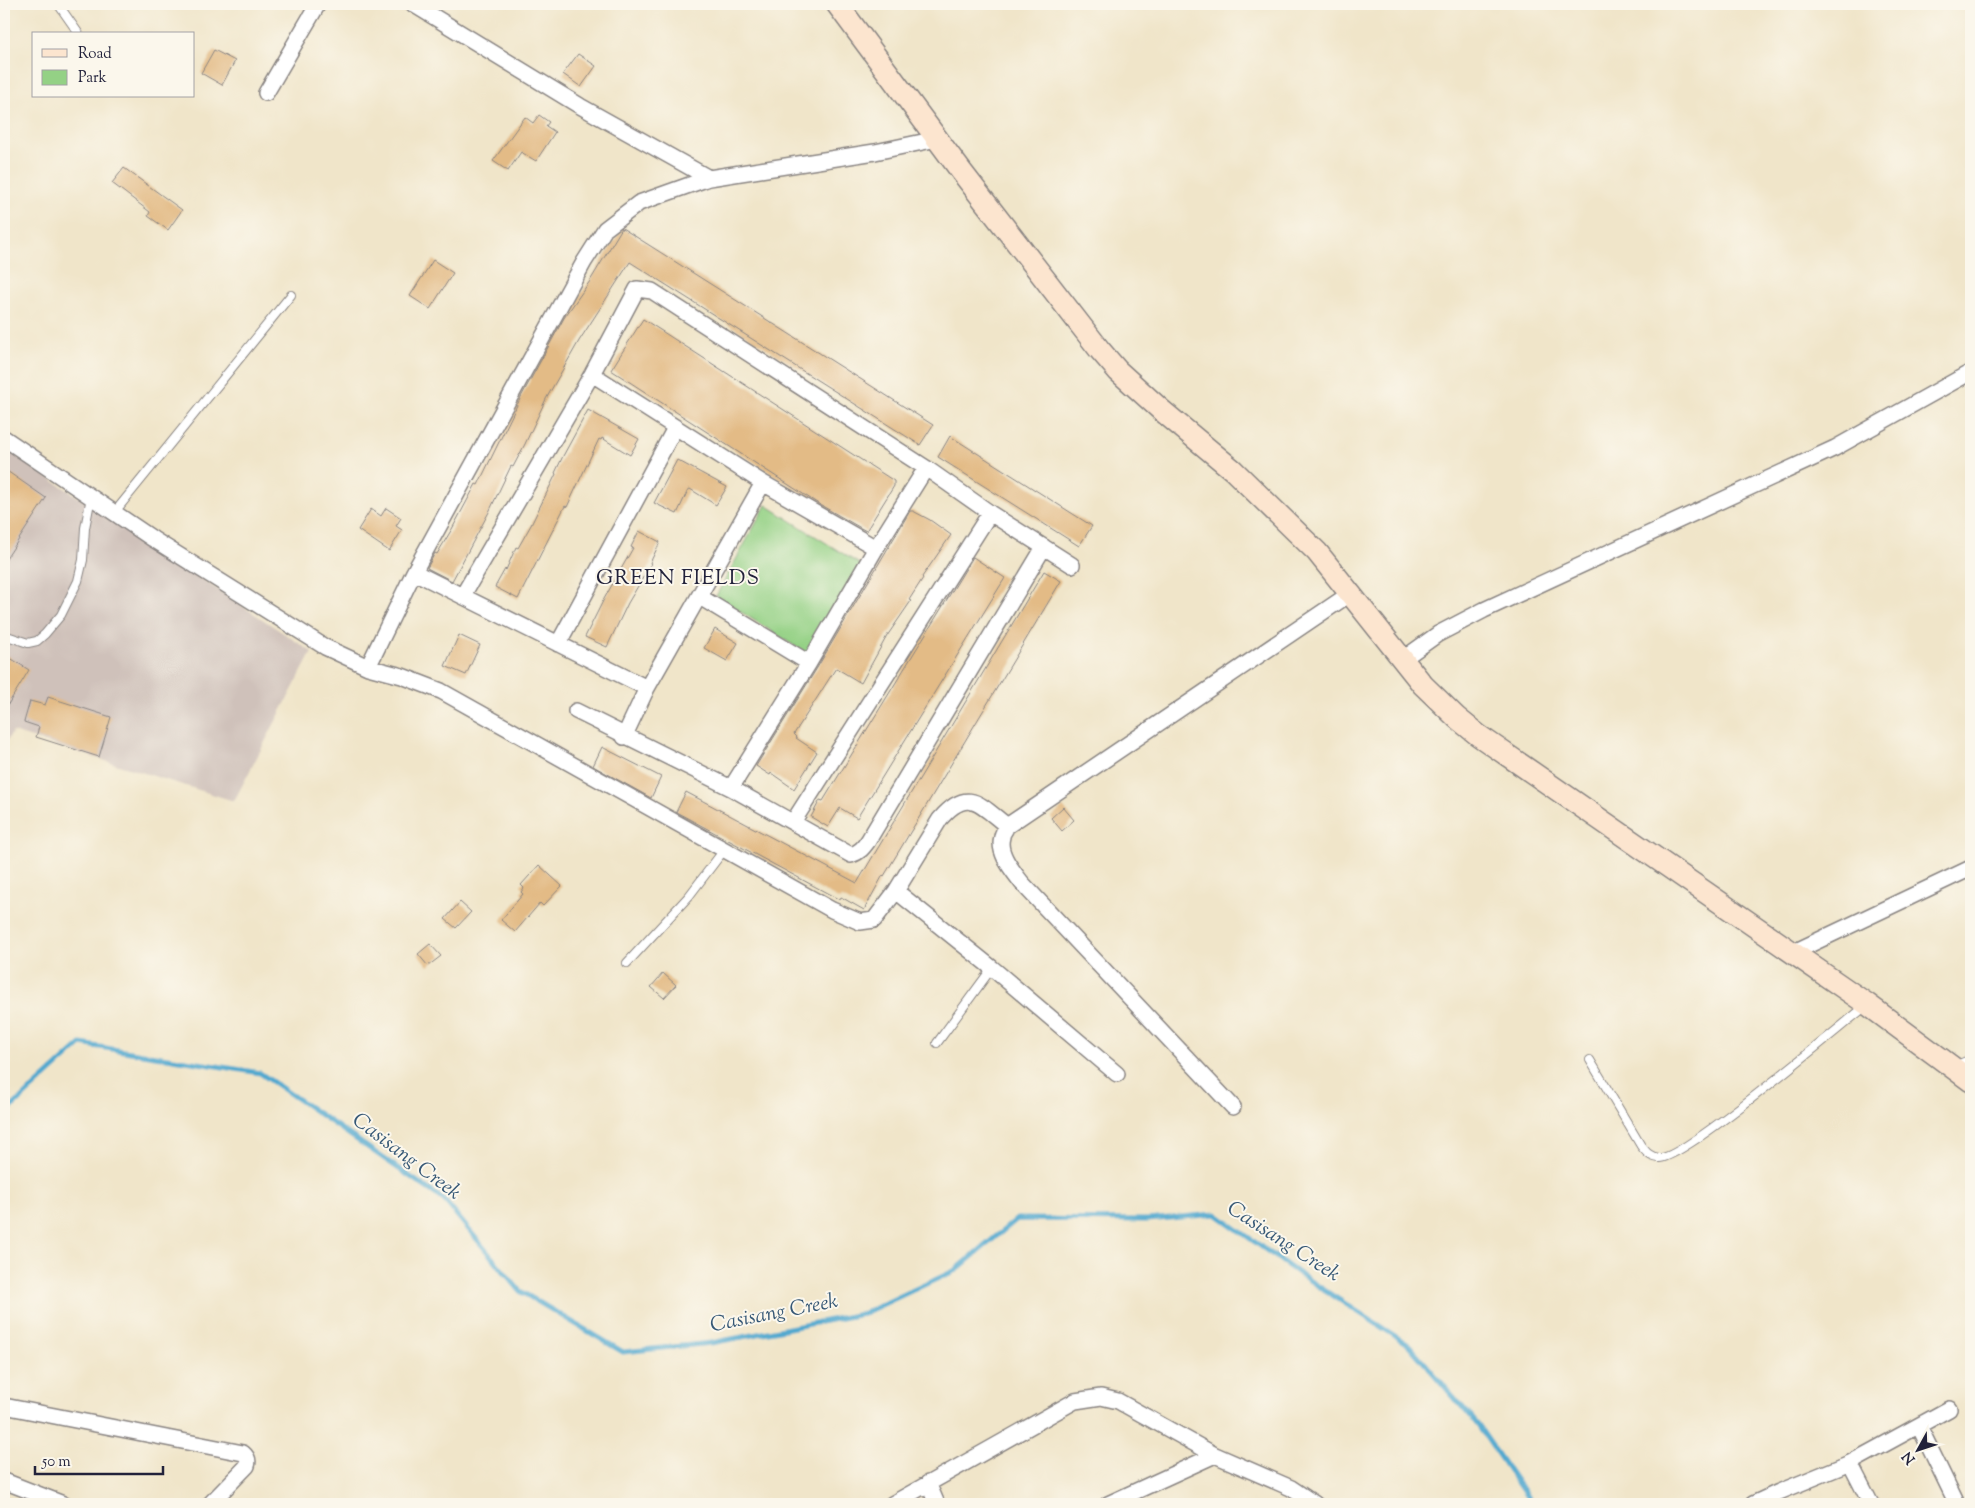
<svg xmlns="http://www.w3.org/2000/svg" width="1975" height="1508" font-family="'Sorts Mill Goudy',serif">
	<rect width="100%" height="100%" fill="#fbf7ec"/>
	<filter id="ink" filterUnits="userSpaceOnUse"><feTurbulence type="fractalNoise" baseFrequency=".02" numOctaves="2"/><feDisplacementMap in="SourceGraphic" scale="10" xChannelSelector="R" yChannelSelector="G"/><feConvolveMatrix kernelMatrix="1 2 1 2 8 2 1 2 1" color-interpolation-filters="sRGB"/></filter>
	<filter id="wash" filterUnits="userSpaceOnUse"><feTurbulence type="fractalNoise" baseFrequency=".0096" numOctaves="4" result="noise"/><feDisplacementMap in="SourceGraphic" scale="20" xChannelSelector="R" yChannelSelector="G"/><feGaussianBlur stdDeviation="1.12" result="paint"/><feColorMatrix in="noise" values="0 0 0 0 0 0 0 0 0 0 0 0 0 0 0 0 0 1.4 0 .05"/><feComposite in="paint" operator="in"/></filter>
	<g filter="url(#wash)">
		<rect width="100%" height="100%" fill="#f0e5c9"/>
		<path fill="#cfc1ba" d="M4,448l308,204 -78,149 -221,-69 -9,12z"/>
		<path fill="#94d185" stroke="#5b7a60" d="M766,505l95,60 -54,89 -91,-58z"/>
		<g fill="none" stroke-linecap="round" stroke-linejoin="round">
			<path stroke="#53a9cf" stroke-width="5" d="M4,1114l77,-70 179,29 184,127 76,91 103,61 88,-9 151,-29 94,-44 61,-51 130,1 69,-6 82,59 111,72 68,79 55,80"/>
		</g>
		<g id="blocks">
			<path fill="#e3bb86" d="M214,50l21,11 -13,24 -21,-12z
				M578,54l18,12 -15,21 -18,-13z
				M539,115l10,7 -3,4 9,6 -19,29 -15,-9 -13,19 -15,-10 32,-44 8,6z
				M124,168l58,42 -14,20 -20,-14 2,-4 -38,-29z
				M622,228l311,197 -13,20 -290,-183 -51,79 -33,58 -21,45 -12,23 -2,-1 -22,46 -37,69 -25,-13 8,-15 2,1 15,-25 24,-45 2,1 43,-88 43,-79 26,-37z
				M433,260l20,13 -23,36 -20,-13z
				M643,319l251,162v5l-28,45 -49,-28 -206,-133z
				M588,410l51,29 -9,16 -28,-17 -1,2 -2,-1 -32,68 -2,-1 -47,93 -23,-12 10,-18 1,1 10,-23 2,1 13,-23 25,-51 -1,-1 8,-17z
				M950,436l142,90 -13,20 -141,-89z
				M677,460l50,27 -11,18 -26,-16 -2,1 -11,24 -23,-11z
				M4,469l42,29 -42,64z
				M386,508l15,10 -5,8 6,4 -13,21 -31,-21 13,-21 10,7z
				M910,511h3l17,9 21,15 -29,42 1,1 -14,22 2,1 -24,35 -26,47 -25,-15 -42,66 3,3 -1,1 21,14 -23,37 -23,-16 -1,2 -14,-9 61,-98z
				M639,531l21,11 -10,21 1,1 -23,39 -21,44 -22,-10 19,-38 29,-51 -2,-1z
				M973,557l32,21 -148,240 -17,-10 -12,19 -17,-10 9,-17 3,1z
				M1044,571l17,10 -177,295 -1,-1 -19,35 -23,-13 -1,3 -164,-88 10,-20 171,91z
				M715,629l23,14 -11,18 -23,-13z
				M459,635l21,10 -14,30 -21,-9z
				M4,654l25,16 -25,41z
				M48,697l63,20 -12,40 -63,-20 3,-10 -15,-5 6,-21 15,4z
				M602,747l59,30 -10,21 -58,-32z
				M1063,807l11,13 -12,11 -11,-13z
				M539,865l23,21 -19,20 -3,-3 -25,29 -14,-12 22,-26 -2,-2 3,-4 -3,-3z
				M460,902l11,10 -15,16 -11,-9z
				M430,944l11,12 -13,10 -10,-12z
				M663,973l13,12 -12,13 -13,-11z"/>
		</g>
	</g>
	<g filter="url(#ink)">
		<use href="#blocks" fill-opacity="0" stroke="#898482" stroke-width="1"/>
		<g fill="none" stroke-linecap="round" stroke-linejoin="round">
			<g stroke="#898482" stroke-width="10">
				<path id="lane" d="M58,4l21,30
					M114,513l177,-218
					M4,635l24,8 9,-2 8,-7 16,-19 17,-34 5,-21 2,-32 6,-31
					M627,963l62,-67 35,-46
					M937,1043l55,-75
					M1590,1060l51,86c5,6 9,11 18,12 23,3 179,-130 207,-152
					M1955,1066l16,-7"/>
			</g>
			<g stroke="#898482" stroke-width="18">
				<path id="street" d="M413,4l167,102 129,72 166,-26 62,-13
					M266,93l52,-89
					M592,374l171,109 113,65
					M4,438l149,101 172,108 43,20 34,9 39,15 391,219 28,12 14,-2 22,-29 44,-72c28,-33 40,-14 67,7
					M414,572l233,116
					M463,595l129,-221 45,-85 15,2 274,177 64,45 82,52
					M700,597l109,66
					M558,644l117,-216
					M1403,659l35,-25 46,-24 351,-162 136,-76
					M368,667l46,-95 170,-310 21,-33 34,-26 70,-25
					M576,711l155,77 120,67c9,-3 12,-7 17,-14l176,-294
					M624,737l23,-49 116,-205
					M731,788l78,-125 67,-115 50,-80
					M793,822l197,-309
					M896,891l96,77 125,106
					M1792,953l179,-85
					M1233,1107l-211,-224c-9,-12 -25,-30 -20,-46 0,-4 4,-8 5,-11l344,-233
					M4,1406l239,47c5,4 6,7 4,13l-37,38
					M1919,1426l38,78
					M1850,1463l21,41
					M4,1481l59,23
					M928,1483l9,21
					M892,1504l183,-103 26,-4 17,4 97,54 76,33 24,16
					M1108,1504l107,-49
					M1753,1504l26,-12 71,-29 99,-54"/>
			</g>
			<g stroke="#898482" stroke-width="24">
				<path id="secondary" d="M837,4l124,167 138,178 19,22 42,38 73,61 84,82 106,133 34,33 21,17 389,269 104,77"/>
			</g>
			<use href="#lane" stroke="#fff" stroke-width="8"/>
			<use href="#street" stroke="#fff" stroke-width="15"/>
			<use href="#secondary" stroke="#fce5cf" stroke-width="21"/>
		</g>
	</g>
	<g text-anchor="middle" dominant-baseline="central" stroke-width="4" stroke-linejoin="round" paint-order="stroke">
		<g font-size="21" letter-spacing="1" fill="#22223b" stroke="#fbf7ec">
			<text x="678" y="579">GREEN FIELDS</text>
		</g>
		<g font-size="21" font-style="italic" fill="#365876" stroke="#fbf7ec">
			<text transform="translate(406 1157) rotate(37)">Casisang Creek</text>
			<text transform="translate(1283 1242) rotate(33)">Casisang Creek</text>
			<text transform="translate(774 1314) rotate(-11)">Casisang Creek</text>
		</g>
	</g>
	<rect width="1975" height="1508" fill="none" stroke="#fbf7ec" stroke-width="20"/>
	<rect x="32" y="32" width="162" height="65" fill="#fbf7ec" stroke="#a4a2a5"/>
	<rect x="42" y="49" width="25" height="8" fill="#fce5cf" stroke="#a4a2a5"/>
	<text x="78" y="58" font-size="15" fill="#22223b">Road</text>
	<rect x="42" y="70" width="25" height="15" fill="#94d185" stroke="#a4a2a5"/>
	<text x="78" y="82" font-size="15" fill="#22223b">Park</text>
	<g transform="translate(1918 1450) rotate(230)" stroke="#fbf7ec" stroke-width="4" paint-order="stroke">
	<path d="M0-4L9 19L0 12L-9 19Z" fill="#22223b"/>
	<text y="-8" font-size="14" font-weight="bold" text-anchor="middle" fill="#22223b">N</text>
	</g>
	<path d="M35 1466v8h128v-8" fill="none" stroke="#22223b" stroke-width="2.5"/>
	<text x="42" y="1466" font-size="15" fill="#22223b" stroke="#fbf7ec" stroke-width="4" paint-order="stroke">50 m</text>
</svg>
